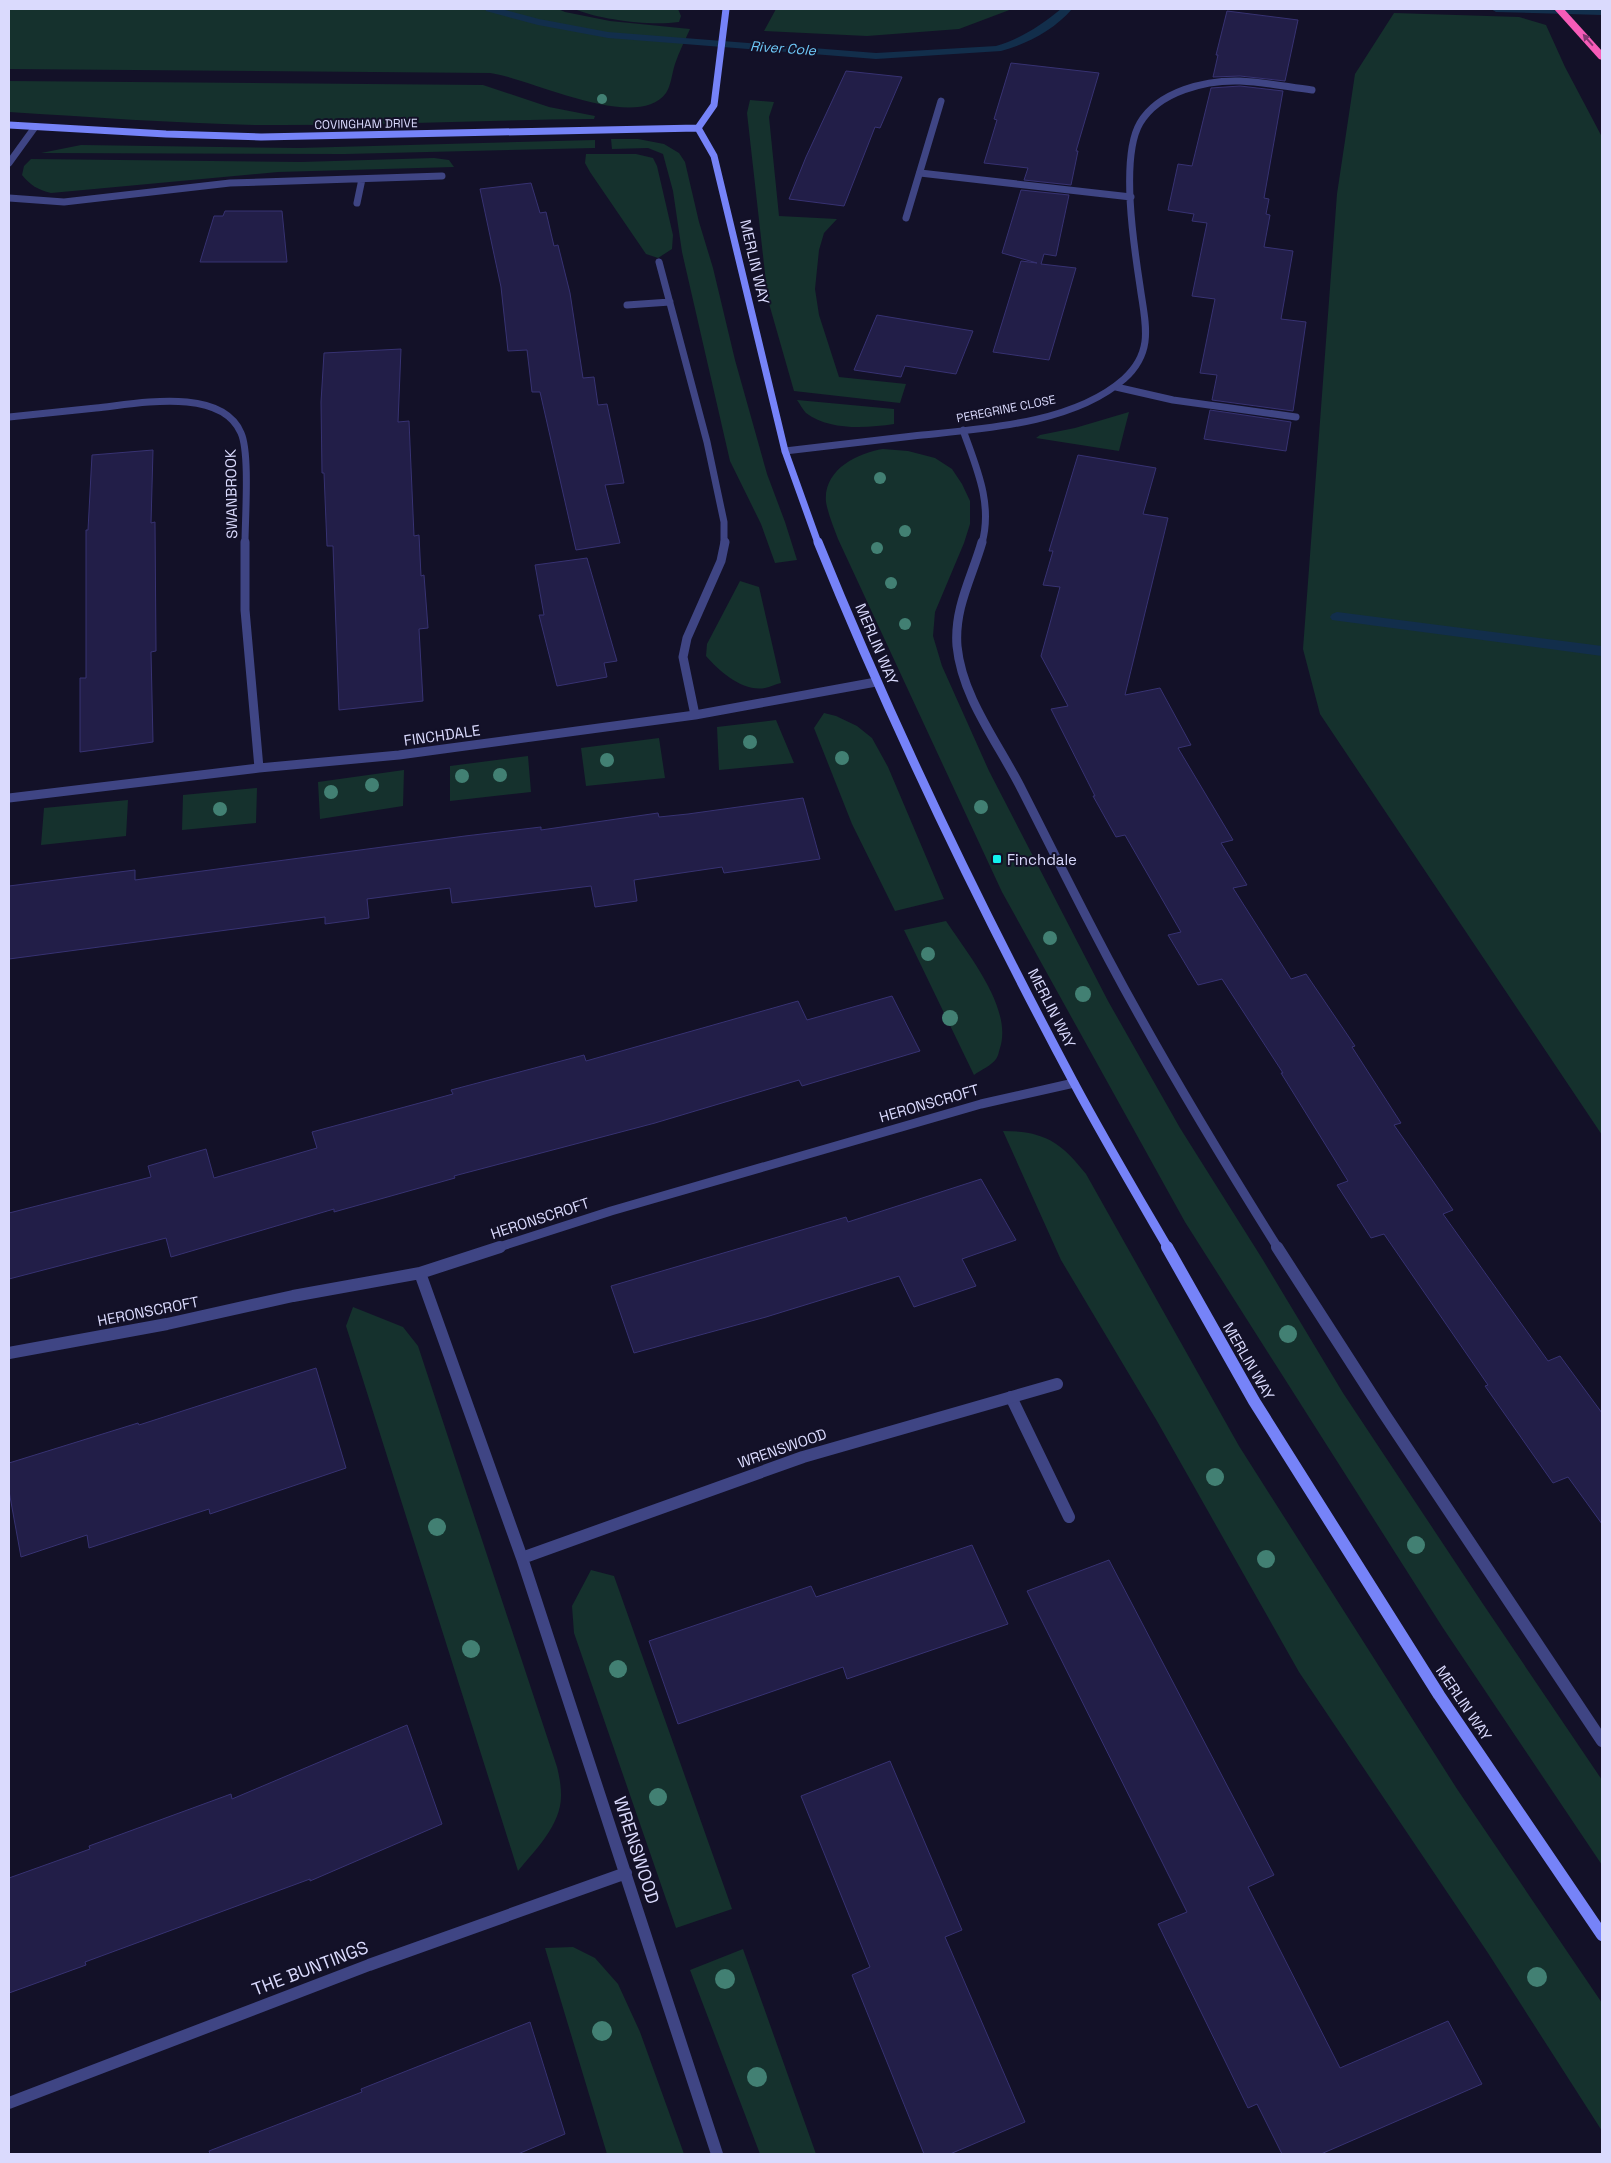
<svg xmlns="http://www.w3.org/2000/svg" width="1611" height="2163" font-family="'Space Grotesk',sans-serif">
	<rect width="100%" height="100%" fill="#131128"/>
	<path fill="#15312d" d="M9,9h549l7,3 45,9 80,8c-5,11 -11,23 -15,35 -3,9 -4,22 -9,29 -30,40 -136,-15 -176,-20l-481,-4z
		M574,9h104l3,7 -2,6c-30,4 -77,-2 -105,-13z
		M776,9h236l-53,20 -92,7 -103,-5z
		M1394,13l125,4 27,8 19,42 37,70v998l-282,-421 -17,-65 34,-455 18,-120z
		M9,81l474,4 66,22 46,9 -1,3c-113,1 -227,7 -340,6 -82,-2 -164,-8 -245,-13z
		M750,100l24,2 -5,15 10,99 58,3 -13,14 -5,17 -4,39 4,26 20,62 67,7 -6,19 -106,-12 -26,-91 -21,-187z
		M611,139h27l26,5 15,9 6,9 14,60 14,46 22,92 32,114 18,48 12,38 -22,3 -14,-39 -31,-63 -48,-209 -9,-61 -10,-37 -15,-6 -36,1z
		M595,140v8l-250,6 -304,-1 40,-8 218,3z
		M586,154h50l17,4 4,8 16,69 -1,14 -14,9 -12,-4 -56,-82 -5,-9z
		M434,158l15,2 5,7 -176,5 -227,21c-13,-3 -21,-8 -29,-18l2,-9 7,-7 270,3z
		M797,400l97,9v15c-27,4 -64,7 -88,-11 -3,-3 -6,-9 -9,-13z
		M1129,412l-10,39 -83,-13 4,-3 35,-7z
		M883,449l25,2 27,7 17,11 10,15 8,17v23l-6,19 -29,69 -2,24 9,30 47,105 119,230 72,127 83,132 80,133 140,211 119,176v85l-159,-237 -258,-406 -183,-330 -164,-353c-4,-11 -10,-25 -12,-37 -3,-32 31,-49 57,-53z
		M740,581l19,6 22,96c-5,1 -11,4 -16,5 -22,4 -45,-16 -59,-32l1,-12z
		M824,713l12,3 21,10 15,12 16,29 56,132 -49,12 -43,-87 -38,-96z
		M776,720l18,43 -75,7 -2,-43z
		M659,738l6,40 -79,8 -5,-38z
		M528,756l3,36 -81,9v-35z
		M404,770l-1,36 -83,13 -2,-37z
		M257,788l-1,35 -74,7 1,-35z
		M128,800l-2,36 -85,9 3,-37z
		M946,921c21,32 67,87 54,127 -1,3 -2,9 -4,11 -4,6 -15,11 -22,16l-70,-145z
		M1003,1131c41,0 58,11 83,43l153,272 218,343 145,214v128l-114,-178 -189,-281 -142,-251 -96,-161z
		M353,1307l50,20 15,19 139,421c2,8 4,18 4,27 1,30 -25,55 -43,77l-172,-545z
		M591,1570l23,6 118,333 -56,19 -102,-295 -2,-27z
		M573,1947l22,11 23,26 22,48 44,122h-77l-62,-206z
		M743,1949l73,205h-56l-70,-184z"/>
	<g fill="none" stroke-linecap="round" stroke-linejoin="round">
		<path fill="#122e4b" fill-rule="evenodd" d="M485,9h16l38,10 69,13 268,21 120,-7c25,-7 45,-21 65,-37h11c-18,21 -45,35 -71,42l-125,8 -268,-21 -70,-13 -52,-14z
			M1491,9h111v6l-106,-3z
			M1337,612l265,34v10l-270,-36 -2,-3 2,-3z"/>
	</g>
	<path fill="#221e48" stroke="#373272" d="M1227,11l71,9 -13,61 -45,-5 -27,1 5,-22h-2z
		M1011,63l88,10 -23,78h2l-7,34 -47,-5 4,-12 -44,-5 13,-43 -3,-1z
		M846,71l56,6 -22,51 -5,-1 -31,79 -55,-7 17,-42z
		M1240,86l43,5 -19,107 5,1 -3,15 4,1 -6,32 29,4 -12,68 25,3 -13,89 -81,-11 5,-25 -17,-2 15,-74 -23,-3 15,-73 -15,-2 2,-7 -26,-4 10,-46 14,2 19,-78z
		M531,183l9,30 6,-1 8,34 4,-1 12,48 13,85 11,-1 4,28 9,-1 17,79 -19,2 15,58 -44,7 -36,-158h-8l-5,-42 -19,1 -7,-64 -21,-98z
		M1021,190l48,5 -13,61 -12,-2 -3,10 35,4 -27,92 -56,-8 28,-91 16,2 -35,-10z
		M225,211h57l5,51h-87l14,-46h9z
		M877,315l96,16 -17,43 -51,-8 -4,11 -47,-7z
		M401,349l-3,73 11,-1 5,115 5,-1 2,41 3,-1 4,53 -9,1 4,72 -84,9 -6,-164h-6l-3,-73h-2l-1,-71 3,-49z
		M1210,410l81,12 -5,29 -82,-12z
		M153,450l-2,73 4,-1 1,129 -5,1 2,90 -73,10v-74h6v-148h2l4,-75z
		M1078,455l78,13 -13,46 25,4 -43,177 35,-7 31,57 -13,3 55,92 -12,3 26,42 -14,3 58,91 15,-5 49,72 -3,1 49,76 -7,2 59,85 -10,4 105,147 12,-5 42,57v111l-34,-47 -15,6 -68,-97 3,-1 -104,-151 -13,4 -34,-53 11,-4 -67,-108h2l-61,-94 -24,6 -30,-50 13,-3 -56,-97 -9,2 -23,-41h2l-44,-87 17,-3 -27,-50 19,-69 -17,-2 10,-34h-4z
		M587,558l30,103 -13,2 3,14 -50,9 -18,-71h5l-9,-50z
		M803,798l17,61 -96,14 -2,-6 -88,13 3,21 -42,6 -4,-21 -139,17 -2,-15 -83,11 2,19 -44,6v-7l-316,42v-73l126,-16v10l330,-44 76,-9v3l117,-17 1,4 29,-3z
		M892,996l28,55 -118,35 -3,-6 -144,43 -201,53 1,2 -121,34v-3l-163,48 -5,-19 -157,41v-66l142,-36 -3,-11 58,-17 8,29 103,-30 -5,-16 141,-38 -2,-4 133,-35 2,6 212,-60 9,19z
		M981,1179l35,61 -54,19 14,27 -62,21 -15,-31 -133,41 -132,36 -23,-67 235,-69 2,5z
		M316,1368l30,100 -136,46 -1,-5 -120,39 -2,-13 -66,22 -12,-66v-28l129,-40 1,2z
		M972,1545l36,79 -161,55 -4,-12 -165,57 -29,-83 162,-55 5,11z
		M1109,1560l165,315 -26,12 92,181 108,-47 34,63 -161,70h-39l-25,-50 -9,4 -90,-184 29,-12 -160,-321z
		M407,1725l35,99 -132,57v-2l-225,83 1,3 -77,28v-115l81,-29 -1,-3 142,-52 1,5z
		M890,1761l72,169 -17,7 80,185 -75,32h-26l-72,-179 18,-8 -69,-171z
		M530,2022l35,112 -47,20h-308l-1,-3 153,-59 -1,-3z"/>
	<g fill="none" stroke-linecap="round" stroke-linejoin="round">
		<path stroke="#3f4584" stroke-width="7" d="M906,218l35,-117
			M1116,387l57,13 123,17"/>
		<path stroke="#3f4584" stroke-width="12" d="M1011,1397l58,120"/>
		<path stroke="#3f4584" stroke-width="7" d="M9,163l26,-36
			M920,173l211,24
			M9,198l55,4 166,-19 212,-7
			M357,203l5,-24
			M659,262l48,180 17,80v21
			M627,305l43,-3
			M9,417c29,-3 58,-6 87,-9 40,-4 125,-22 145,25 9,20 4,86 4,110
			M963,430c13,37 30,73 19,113
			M785,451c43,-5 85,-10 128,-15 65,-7 159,-11 211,-57 31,-28 21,-56 16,-93 -6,-39 -20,-129 0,-163 19,-32 66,-43 100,-42 24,1 48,6 72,9"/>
		<path stroke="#3f4584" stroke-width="9" d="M245,542v68l14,158
			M982,542c-10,35 -28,66 -25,104 5,52 42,98 65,144 29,57 57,114 87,170 52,98 110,194 169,288
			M695,715l-12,-58 4,-19 34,-77 4,-19
			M9,798l250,-30 140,-13 296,-40 181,-33
			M496,1248l115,-37 370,-107 93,-21"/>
		<path stroke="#3f4584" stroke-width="12" d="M1277,1247l106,165 219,329
			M420,1273l102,285 195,596
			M9,1353l158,-29 126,-28 127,-23 80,-26
			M522,1558l281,-101 254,-73
			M9,2103l360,-138 257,-92"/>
		<path stroke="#7683f8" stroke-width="7" d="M9,125l157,9 95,3 437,-9
			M698,128l16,28 71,295 33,92
			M698,128l16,-23 12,-96"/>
		<path stroke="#7683f8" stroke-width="9" d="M818,542c75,185 162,365 256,541 30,56 62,110 94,165"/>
		<path stroke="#7683f8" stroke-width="12" d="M1167,1247l87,154 185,294 163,240"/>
		<path fill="#f65cb8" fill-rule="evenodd" d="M1554,9h10l38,42v9l-3,-1z"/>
	</g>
	<g fill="#428073">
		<circle cx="602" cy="99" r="5"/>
		<circle cx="880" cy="478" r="6"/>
		<circle cx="905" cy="531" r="6"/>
		<circle cx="877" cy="548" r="6"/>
		<circle cx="891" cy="583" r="6"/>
		<circle cx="905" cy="624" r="6"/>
		<circle cx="750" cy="742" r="7"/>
		<circle cx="842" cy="758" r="7"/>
		<circle cx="607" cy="760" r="7"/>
		<circle cx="500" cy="775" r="7"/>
		<circle cx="462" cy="776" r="7"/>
		<circle cx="372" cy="785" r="7"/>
		<circle cx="331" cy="792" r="7"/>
		<circle cx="981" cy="807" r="7"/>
		<circle cx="220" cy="809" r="7"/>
		<circle cx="1050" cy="938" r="7"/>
		<circle cx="928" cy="954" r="7"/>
		<circle cx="1083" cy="994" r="8"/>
		<circle cx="950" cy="1018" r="8"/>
		<circle cx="1288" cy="1334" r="9"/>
		<circle cx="1215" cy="1477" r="9"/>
		<circle cx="437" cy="1527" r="9"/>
		<circle cx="1416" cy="1545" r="9"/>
		<circle cx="1266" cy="1559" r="9"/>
		<circle cx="471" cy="1649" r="9"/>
		<circle cx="618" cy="1669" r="9"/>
		<circle cx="658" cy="1797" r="9"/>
		<circle cx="1537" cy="1977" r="10"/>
		<circle cx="725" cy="1979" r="10"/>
		<circle cx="602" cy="2031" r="10"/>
		<circle cx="757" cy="2077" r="10"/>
	</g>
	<defs><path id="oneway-solid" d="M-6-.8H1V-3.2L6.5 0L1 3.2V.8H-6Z" transform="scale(1.25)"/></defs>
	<use fill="#843670" href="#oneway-solid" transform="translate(1588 40) rotate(-131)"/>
	<rect fill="#11f2ee" stroke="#131128" stroke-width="2" x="992" y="854" width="10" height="10" rx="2.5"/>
	<g text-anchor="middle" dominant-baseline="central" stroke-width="4" stroke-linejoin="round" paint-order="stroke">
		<g font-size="12" fill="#dadafd" stroke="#131128">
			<text transform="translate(366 124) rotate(-1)">COVINGHAM DRIVE</text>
			<text transform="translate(1006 409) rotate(-11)">PEREGRINE CLOSE</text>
		</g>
		<g font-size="14" font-style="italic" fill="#6ec8f7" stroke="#131128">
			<text transform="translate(783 48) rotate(4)">River Cole</text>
		</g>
		<g font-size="15" fill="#dadafd" stroke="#131128">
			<text transform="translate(755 262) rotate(77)">MERLIN WAY</text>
			<text transform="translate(231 494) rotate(-91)">SWANBROOK</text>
			<text transform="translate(877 644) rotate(67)">MERLIN WAY</text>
			<text transform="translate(442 735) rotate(-8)">FINCHDALE</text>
			<text transform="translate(1052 1008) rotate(63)">MERLIN WAY</text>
			<text transform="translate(929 1103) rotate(-16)">HERONSCROFT</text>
			<text transform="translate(540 1218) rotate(-18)">HERONSCROFT</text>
			<text transform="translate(148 1311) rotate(-11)">HERONSCROFT</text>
			<text transform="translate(1249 1361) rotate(60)">MERLIN WAY</text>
			<text transform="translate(782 1448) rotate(-19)">WRENSWOOD</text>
			<text transform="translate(1464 1703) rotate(56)">MERLIN WAY</text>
		</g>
		<g font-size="15" fill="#dadafd" stroke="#131128" text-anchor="start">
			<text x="1007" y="859">Finchdale</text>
		</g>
		<g font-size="18" fill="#dadafd" stroke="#131128">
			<text transform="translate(637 1850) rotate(72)">WRENSWOOD</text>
			<text transform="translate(310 1968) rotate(-21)">THE BUNTINGS</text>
		</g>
	</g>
	<rect width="1611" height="2163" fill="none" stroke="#dadafd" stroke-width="20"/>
</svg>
